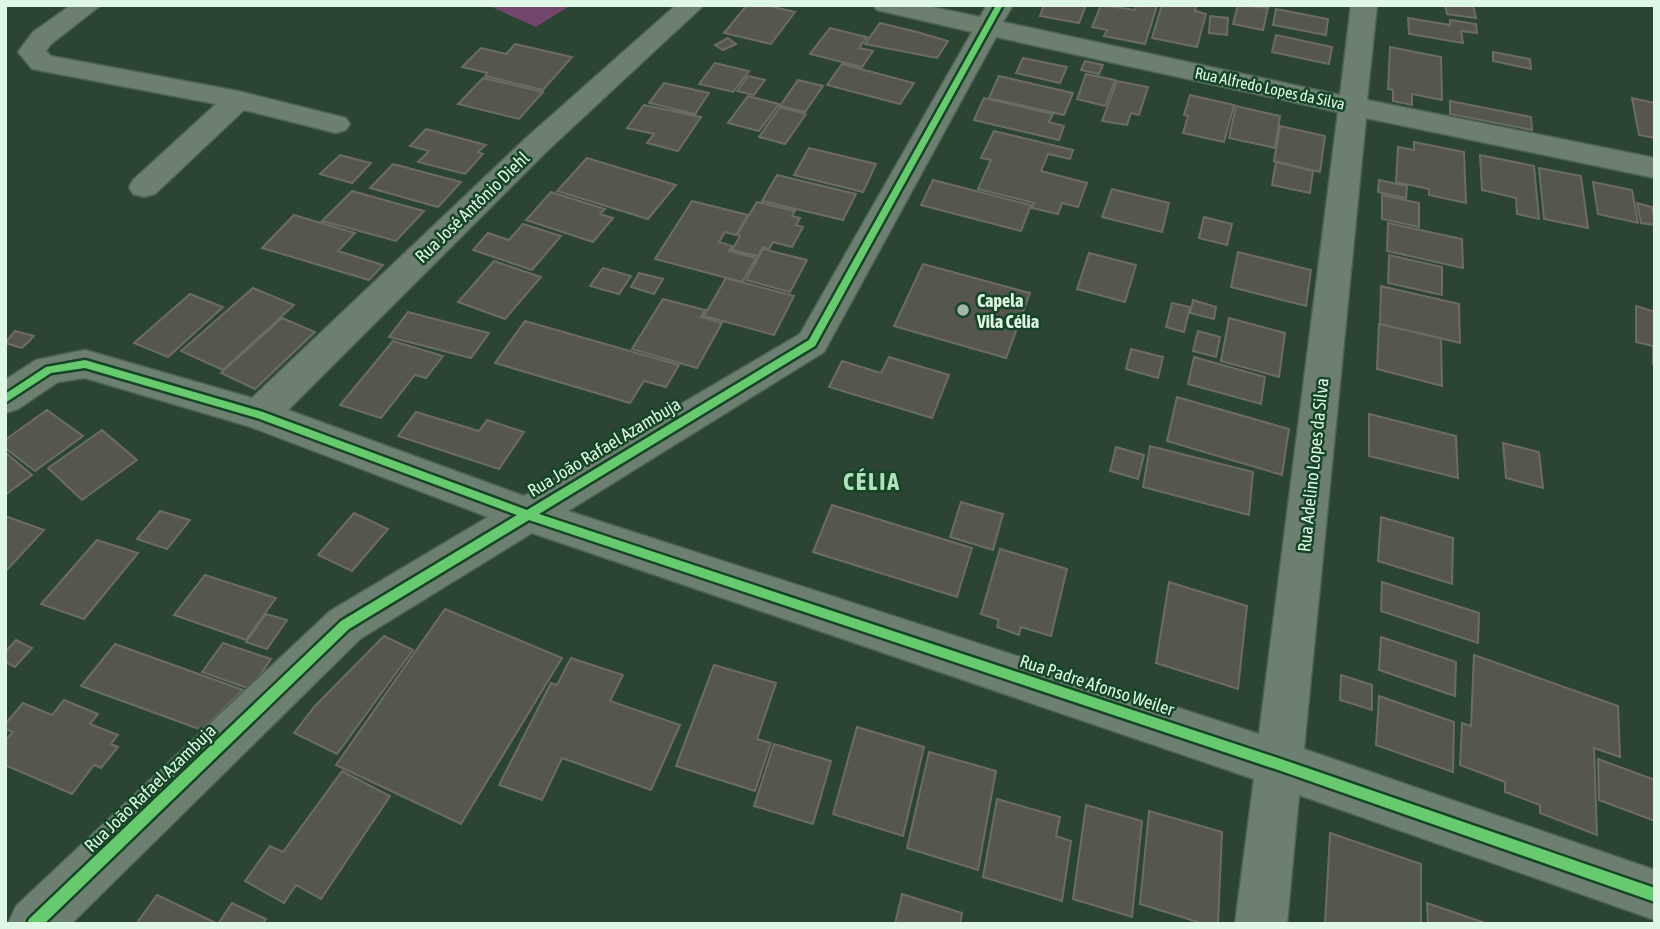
<svg xmlns="http://www.w3.org/2000/svg" width="1660" height="929" font-family="'Asap Condensed',sans-serif">
	<rect width="100%" height="100%" fill="#2c4434"/>
	<path fill="#72466d" d="M487,5h84l-35,22z"/>
	<path fill="#55574e" stroke="#6c6c63" stroke-width="2" d="M747,5h18l30,7 -24,32 -47,-11z
		M1044,5h42l-7,18 -39,-7z
		M1101,5l34,5 2,-5 20,1 -12,38 -41,-8 3,-6 -15,-3z
		M1162,5h34l-1,6 11,3 -9,33 -45,-9z
		M1238,5l30,3 -5,22 -30,-6z
		M1445,5h28l3,13 -29,-4z
		M1276,9l52,10 -2,16 -53,-10z
		M1210,16l18,2 -1,17 -18,-2z
		M1408,18l42,7v-5l26,4 1,9 -16,-2 2,12 -54,-9z
		M880,23l37,9 31,9 -11,17 -72,-14z
		M830,28l37,9 -8,11 14,3 -11,16 -52,-13z
		M1276,35l56,12 -3,17 -57,-12z
		M728,38l8,6 -13,6 -8,-5z
		M515,44l57,13 -29,33 -58,-14 2,-3 -25,-6 19,-19 25,6z
		M1390,47l51,10 1,43 -30,-6v11l-19,-4v-11l-5,-1z
		M1493,52l37,7 1,10 -38,-8z
		M1023,58l44,9 -7,16 -44,-10z
		M1085,61l18,4 -4,9 -18,-4z
		M715,63l34,8 -16,21 -34,-8z
		M842,64l72,19 -14,21 -73,-19z
		M1086,74l29,6 -10,26 -28,-7z
		M748,76l17,4 -11,15 -17,-4z
		M999,76l74,17 -9,22 -75,-17z
		M483,78l60,14 -24,27 -61,-15z
		M798,80l25,6 -18,26 -25,-6z
		M1117,81l31,6 -9,28 -8,-2 -4,12 -25,-4z
		M664,83l45,10 -14,21 -46,-11z
		M1190,95l44,10 -10,37 -41,-9 5,-17 -4,-1z
		M748,96l31,8 -20,27 -31,-8z
		M984,98l69,16 -4,8 15,4 -5,14 -85,-20z
		M1632,98l23,5v35l-16,-3z
		M1450,101l81,16 1,13 -82,-16z
		M644,105l57,12 -23,34 -31,-8 7,-9 -27,-6z
		M1236,106l44,10 -5,32 -46,-10z
		M780,107l26,7 -21,30 -26,-7z
		M1280,126l45,10 -5,36 -46,-11z
		M426,129l60,16 -8,7 5,2 -18,20 -47,-12 11,-11 -19,-5z
		M994,131l79,19 -3,9 -22,-5 -7,17 46,12 -9,24 -16,-4 -4,11 -26,-6 2,-5 -56,-14 13,-29 -10,-2z
		M1414,142l50,10 2,51 -37,-8v-6l-33,-7 2,-35 16,3z
		M809,148l67,16 -13,28 -69,-17z
		M340,155l31,8 -19,20 -32,-9z
		M1480,155l54,11 5,53 -22,-5 -1,-16 -34,-8z
		M587,158l89,27 -28,34 -91,-28z
		M1276,162l37,9 -3,22 -38,-8z
		M393,164l68,18 -23,25 -68,-19z
		M1539,168l42,8 7,52 -44,-9z
		M777,175l79,19 -13,26 -81,-19z
		M933,180l98,25 -10,26 -100,-26z
		M1379,180l28,6 -1,12 -28,-6z
		M1593,182l39,8 6,33 -40,-9z
		M1112,189l57,14 -7,29 -60,-15z
		M352,191l72,20 -28,30 -74,-20z
		M551,192l54,17 -5,5 13,4 -20,24 -67,-22z
		M1382,195l37,8v24l-37,-8z
		M692,201l56,14 -12,20 -11,-3 -6,10 13,4 -3,5 27,7 -14,24 -87,-23z
		M757,202l38,9 -3,5 8,2 -4,7 7,2 -11,20 -19,-5 -4,7 -6,-2 -5,9 -26,-6 8,-14 -3,-1z
		M1637,203l15,4 3,18 -14,-2z
		M294,215l61,18 -17,18 45,14 -14,15 -107,-32z
		M1204,217l28,7 -5,21 -28,-7z
		M1388,223l74,16 1,29 -76,-17z
		M523,224l38,12 -29,34 -59,-20 15,-17 21,7z
		M763,249l44,11 -17,32 -44,-12z
		M1238,252l73,18 -5,36 -75,-19z
		M1089,253l47,12 -11,37 -48,-13z
		M1389,255l53,12v28l-54,-12z
		M494,261l47,16 -36,42 -47,-17z
		M923,264l107,29 -24,65 -112,-32z
		M603,268l28,8 -12,18 -29,-8z
		M639,273l24,6 -9,15 -23,-7z
		M726,278l68,18 -20,39 -70,-19z
		M1381,286l78,18 1,39 -80,-19z
		M253,288l41,17 -71,65 -42,-19z
		M190,294l33,13 -55,50 -34,-14z
		M663,299l42,11 -4,7 21,6 -25,45 -65,-19z
		M1193,300l23,7 -2,12 -24,-6z
		M1172,303l18,4 -6,25 -18,-5z
		M1636,306l19,6v52h-2v-18l-17,-4z
		M408,312l81,21 -18,25 -82,-21z
		M282,318l33,14 -60,57 -34,-16z
		M1229,318l56,15 -6,44 -58,-16z
		M525,321l154,44 -13,22 -22,-6 -14,22 -135,-40z
		M1379,324l62,14 1,48 -65,-17z
		M15,331l19,5 -12,12 -17,-5z
		M1198,331l22,6 -4,20 -23,-6z
		M393,341l50,15 -17,22 -11,-3 -34,43 -41,-13z
		M1131,349l32,8 -5,21 -32,-9z
		M889,357l60,18 -17,43 -103,-31 13,-26 39,12z
		M1194,357l71,20 -4,27 -73,-20z
		M1177,397l112,32 -7,46 -115,-34z
		M47,410l36,26 -48,35 -30,-23v-8z
		M416,412l63,19 8,-11 37,12 -25,37 -101,-33z
		M1369,414l87,22 2,42 -89,-22z
		M102,430l35,30 -55,40 -34,-32z
		M1503,443l36,9 4,36 -37,-10z
		M1150,446l103,26 -4,43 -106,-28z
		M1116,447l28,8 -6,24 -28,-8z
		M5,452l27,23 -27,20z
		M961,502l42,12 -10,36 -43,-13z
		M832,505l140,43 -15,49 -144,-45z
		M160,511l30,9 -23,29 -30,-10z
		M354,513l34,16 -36,42 -34,-16z
		M5,516l39,14 -39,42z
		M1381,517l72,21 -1,46 -74,-23z
		M97,540l41,13 -54,66 -43,-15z
		M1000,549l67,20 -16,67 -30,-9 -2,8 -22,-8 2,-7 -18,-6z
		M205,575l71,23 -30,42 -72,-25z
		M1169,582l78,24 -9,83 -82,-26z
		M1382,582l97,31 -1,30 -97,-32z
		M445,609l117,49 -101,166 -125,-59z
		M266,614l21,6 -20,29 -21,-7z
		M384,636l29,14 -76,104 -43,-21 21,-27z
		M1381,637l75,25 -1,34 -76,-26z
		M16,640l16,8 -17,19 -10,-5v-10z
		M223,643l48,16 -21,30 -48,-17z
		M115,644l128,46 -41,40 -121,-44z
		M1474,655l144,51 2,51 -26,-9 3,87 -57,-22v-8l-35,-13v-10l-45,-17 2,-42 9,3z
		M571,658l52,17 -13,26 70,24 -29,65 -89,-32 -20,42 -43,-15 52,-102 6,2z
		M714,665l62,18 -19,56 14,4 -16,48 -79,-25z
		M1341,675l31,10v25l-32,-10z
		M1379,696l75,26 -1,50 -77,-27z
		M64,700l34,14 -8,10 28,11 -7,9 7,3 -17,21 -7,-3 -22,29 -67,-29v-24l8,-9 -8,-3v-5l18,-21 29,12z
		M857,727l67,20 -21,89 -70,-22z
		M774,744l57,17 -18,63 -59,-18z
		M929,752l67,19 -18,99 -71,-22z
		M1598,759l57,21v41l-56,-21z
		M342,771l48,25 -69,103 -25,-14 -12,18 -39,-22 25,-35 13,6z
		M997,799l63,18 -4,19 15,5 -9,60 -79,-24z
		M1086,805l56,16 -10,96 -59,-18z
		M1149,811l73,21 -4,92h-14l-64,-20z
		M1330,833l91,31v60h-96z
		M902,894l60,19 -2,11h-65z
		M157,895l61,29 14,-21 34,16 -4,5h-126z
		M1427,903l61,21h-60z"/>
	<g fill="none" stroke-linecap="round" stroke-linejoin="round">
		<g stroke="#4c6254" stroke-width="3">
			<path id="minor" d="M71,5h30l-50,39 -5,7 5,5 187,35 108,27 4,6 -4,6 -10,3 -92,-23 -89,84 -11,3 -11,-3 -4,-7 4,-7 83,-76 -184,-35 -14,-17 15,-20z
				M676,5h28l-158,147 -258,258 236,86 276,-162 172,-302 -95,-22 -4,-5h50l57,12 7,-12h26l-10,17 337,73 11,-90h26l-10,95 288,58v20l-289,-60 -62,631 351,121v50l-356,-125 -12,129h-52l19,-145 -722,-246 -172,106 -289,285h-63l8,-18 314,-295 158,-94 -237,-90 -166,-49 -27,4 -40,27 -13,4v-33l31,-20 49,-10 167,48 274,-260zM996,37l342,75 -79,622 -691,-223 256,-159z"/>
		</g>
		<use href="#minor" fill="#6d7f71" fill-rule="evenodd"/>
		<g stroke="#164426" stroke-width="5">
			<path id="cycleway" d="M996,5h7l-188,341 -276,168 742,245 374,129v14l-374,-131 -752,-251 -180,109 -305,295h-17l2,-5 312,-298 176,-106 -260,-97 -172,-50 -34,5 -46,30v-9l41,-27 39,-7 178,52 264,98 282,-170z"/>
		</g>
		<use href="#cycleway" fill="#67ca6e" fill-rule="evenodd"/>
	</g>
	<circle fill="#a0b9a7" stroke="#164426" stroke-width="2.5" cx="963" cy="310" r="7"/>
	<g text-anchor="middle" dominant-baseline="central" stroke-width="5" stroke-linejoin="round" paint-order="stroke">
		<g font-size="16" fill="#dff8e5" stroke="#164426">
			<text transform="translate(1270 88) rotate(12)">Rua Alfredo Lopes da Silva</text>
		</g>
		<g font-size="18" fill="#dff8e5" stroke="#164426">
			<text transform="translate(472 207) rotate(-44)">Rua José Antônio Diehl</text>
			<text transform="translate(604 447) rotate(-31)">Rua João Rafael Azambuja</text>
			<text transform="translate(1313 465) rotate(-84)">Rua Adelino Lopes da Silva</text>
			<text transform="translate(1097 685) rotate(18)">Rua Padre Afonso Weiler</text>
			<text transform="translate(150 788) rotate(-44)">Rua João Rafael Azambuja</text>
		</g>
		<g font-size="18" font-weight="bold" fill="#dff8e5" stroke="#164426" text-anchor="start">
			<text x="977" y="300">Capela<tspan x="977" dy="21">Vila Célia</tspan></text>
		</g>
		<g font-size="24" font-weight="bold" letter-spacing="2" fill="#b0e1bb" stroke="#164426">
			<text x="872" y="481">CÉLIA</text>
		</g>
	</g>
	<rect width="1660" height="929" fill="none" stroke="#dff8e5" stroke-width="14"/>
</svg>
